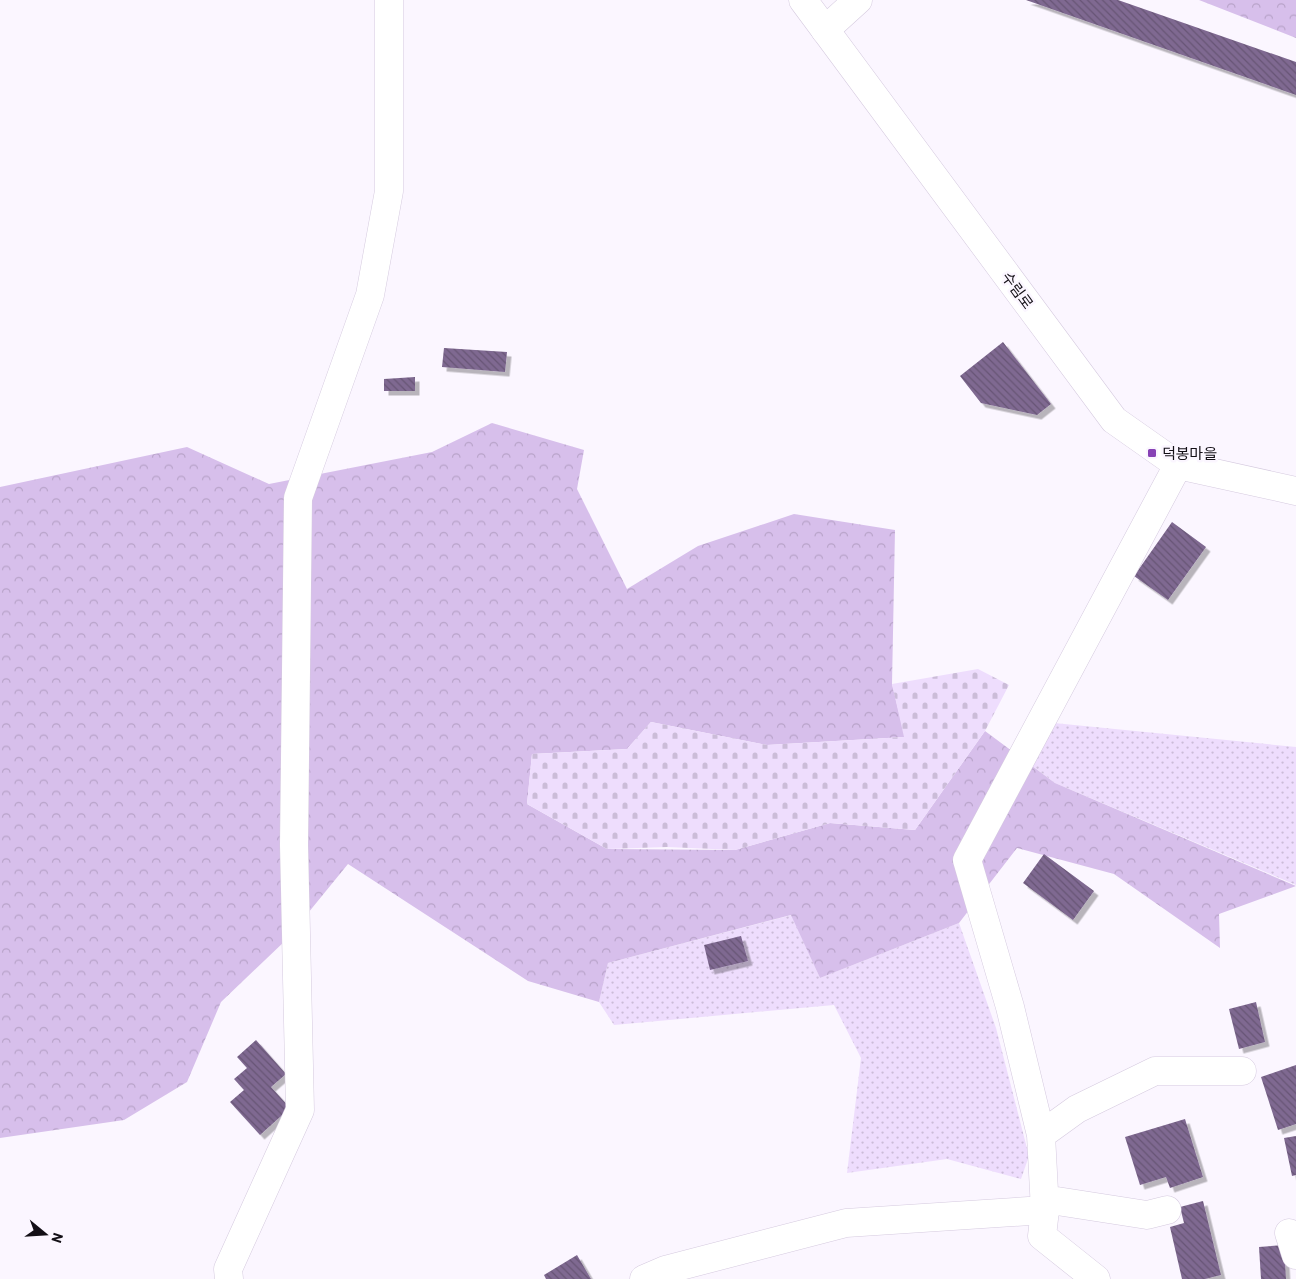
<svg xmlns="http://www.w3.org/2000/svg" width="1296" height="1279" font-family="Barlow,'Noto Sans KR',sans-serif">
	<defs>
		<pattern id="grass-dots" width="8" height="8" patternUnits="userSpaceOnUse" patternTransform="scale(1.25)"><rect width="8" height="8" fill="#eeddfd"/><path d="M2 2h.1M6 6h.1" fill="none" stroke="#cbbcd8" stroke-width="1.8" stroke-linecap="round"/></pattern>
		<pattern id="forest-crowns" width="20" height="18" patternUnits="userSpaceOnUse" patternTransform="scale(1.25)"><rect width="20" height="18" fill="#d7bfeb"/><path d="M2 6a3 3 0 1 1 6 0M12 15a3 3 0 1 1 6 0" fill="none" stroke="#b8a3c9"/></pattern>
		<pattern id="cemetery-stones" width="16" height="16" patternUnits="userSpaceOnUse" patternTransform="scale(1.25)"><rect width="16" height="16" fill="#eeddfd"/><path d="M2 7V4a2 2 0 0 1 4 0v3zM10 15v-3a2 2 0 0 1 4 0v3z" fill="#cbbcd8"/></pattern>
		<pattern id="building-back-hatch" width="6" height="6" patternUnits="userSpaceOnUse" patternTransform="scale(1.25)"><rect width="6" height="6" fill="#7f6991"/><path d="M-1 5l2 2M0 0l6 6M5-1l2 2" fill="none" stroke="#675575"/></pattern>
		<filter id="shadow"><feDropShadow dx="4.5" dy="4.5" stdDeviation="0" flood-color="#0004"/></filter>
	</defs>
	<rect width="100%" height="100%" fill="#fbf6ff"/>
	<path fill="url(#grass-dots)" d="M1054,723l242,24v138l-241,-102 -24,-18z
		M792,915l28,63 139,-55 37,105 33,128 -8,23 -74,-20 -100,14 14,-115 -27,-53 -220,20 -15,-23 9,-39z"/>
	<path fill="url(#forest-crowns)" d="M1199,0h97v38z
		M492,423l92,27 -7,39 50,100 71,-43 96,-32 101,16 -3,154 13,53 -138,8 -116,-23 -24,27 -95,5 -5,50 80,45 128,1 95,-27 85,7 70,-99 70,52 241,103 -77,28 1,34 -106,-74 -97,-26 -58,75 -139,55 -29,-63 -183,48 -9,39 -71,-21 -180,-117 -62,76 -65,62 -34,80 -63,38 -124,18v-651l187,-40 82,37 163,-32z"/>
	<path fill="url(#cemetery-stones)" d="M978,669l31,16 -24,46 -70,99 -85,-7 -95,27 -68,-3 -60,2 -80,-45 5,-50 95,-5 24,-27 116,23 137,-8 -12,-53z"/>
	<path fill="url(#building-back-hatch)" filter="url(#shadow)" d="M1026,0h92l178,62v33z
		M1003,342l48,62 -14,11 -56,-12 -21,-27z
		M444,348l63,4 -2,20 -63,-5z
		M415,377v14h-31v-12z
		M1172,522l34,25 -38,53 -34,-24z
		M1044,854l50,37 -21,29 -50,-37z
		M741,936l7,25 -38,9 -6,-25z
		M1256,1002l9,40 -26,7 -10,-40z
		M256,1040l30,34 -15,13 19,21 -30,27 -30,-33 14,-12 -10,-11 13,-11 -10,-11z
		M1296,1065v59l-18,6 -17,-53z
		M1185,1119l18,58 -33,11 -4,-11 -26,8 -15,-48z
		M1296,1136v39l-4,1 -8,-38z
		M1203,1201l18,74 -16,4h-23l-12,-52 14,-4 -4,-16z
		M1284,1245l2,34h-25l-2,-32z
		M577,1255l14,24h-45l-2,-4z"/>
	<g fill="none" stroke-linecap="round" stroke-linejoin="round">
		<g stroke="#d5cadf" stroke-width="29">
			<path id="minor" d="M825,30l33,-30
				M1041,1135l36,-26 78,-38h87
				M1044,1199l103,16 20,-5
				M1289,1233l7,22
				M229,1279l-1,-10 72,-159 -6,-265 4,-347 72,-203 19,-104v-191
				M644,1279l21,-9 181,-47 199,-13
				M1096,1279l-54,-43 3,-26 -4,-75 -31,-128 -43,-147 211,-395"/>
		</g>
		<g stroke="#d5cadf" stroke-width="29">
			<path id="major" d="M803,0l311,420 64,45 118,26"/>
		</g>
		<use href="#minor" stroke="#fff" stroke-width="28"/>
		<use href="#major" stroke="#fff" stroke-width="28"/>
	</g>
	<rect fill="#8742b5" stroke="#fbf6ff" stroke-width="2" x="1147" y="448" width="10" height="10" rx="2.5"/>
	<g text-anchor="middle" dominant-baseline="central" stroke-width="5" stroke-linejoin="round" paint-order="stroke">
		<g font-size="15" fill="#130f16" stroke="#fbf6ff">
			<text transform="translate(1018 290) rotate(54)">수림로</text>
		</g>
		<g font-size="15" fill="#130f16" stroke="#fbf6ff" text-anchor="start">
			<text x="1162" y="453">덕봉마을</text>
		</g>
	</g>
	<g transform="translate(45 1234) rotate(108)" stroke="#fbf6ff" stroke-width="4" paint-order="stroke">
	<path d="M0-4L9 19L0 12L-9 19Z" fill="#130f16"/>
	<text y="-8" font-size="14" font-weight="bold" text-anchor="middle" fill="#130f16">N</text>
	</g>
</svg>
